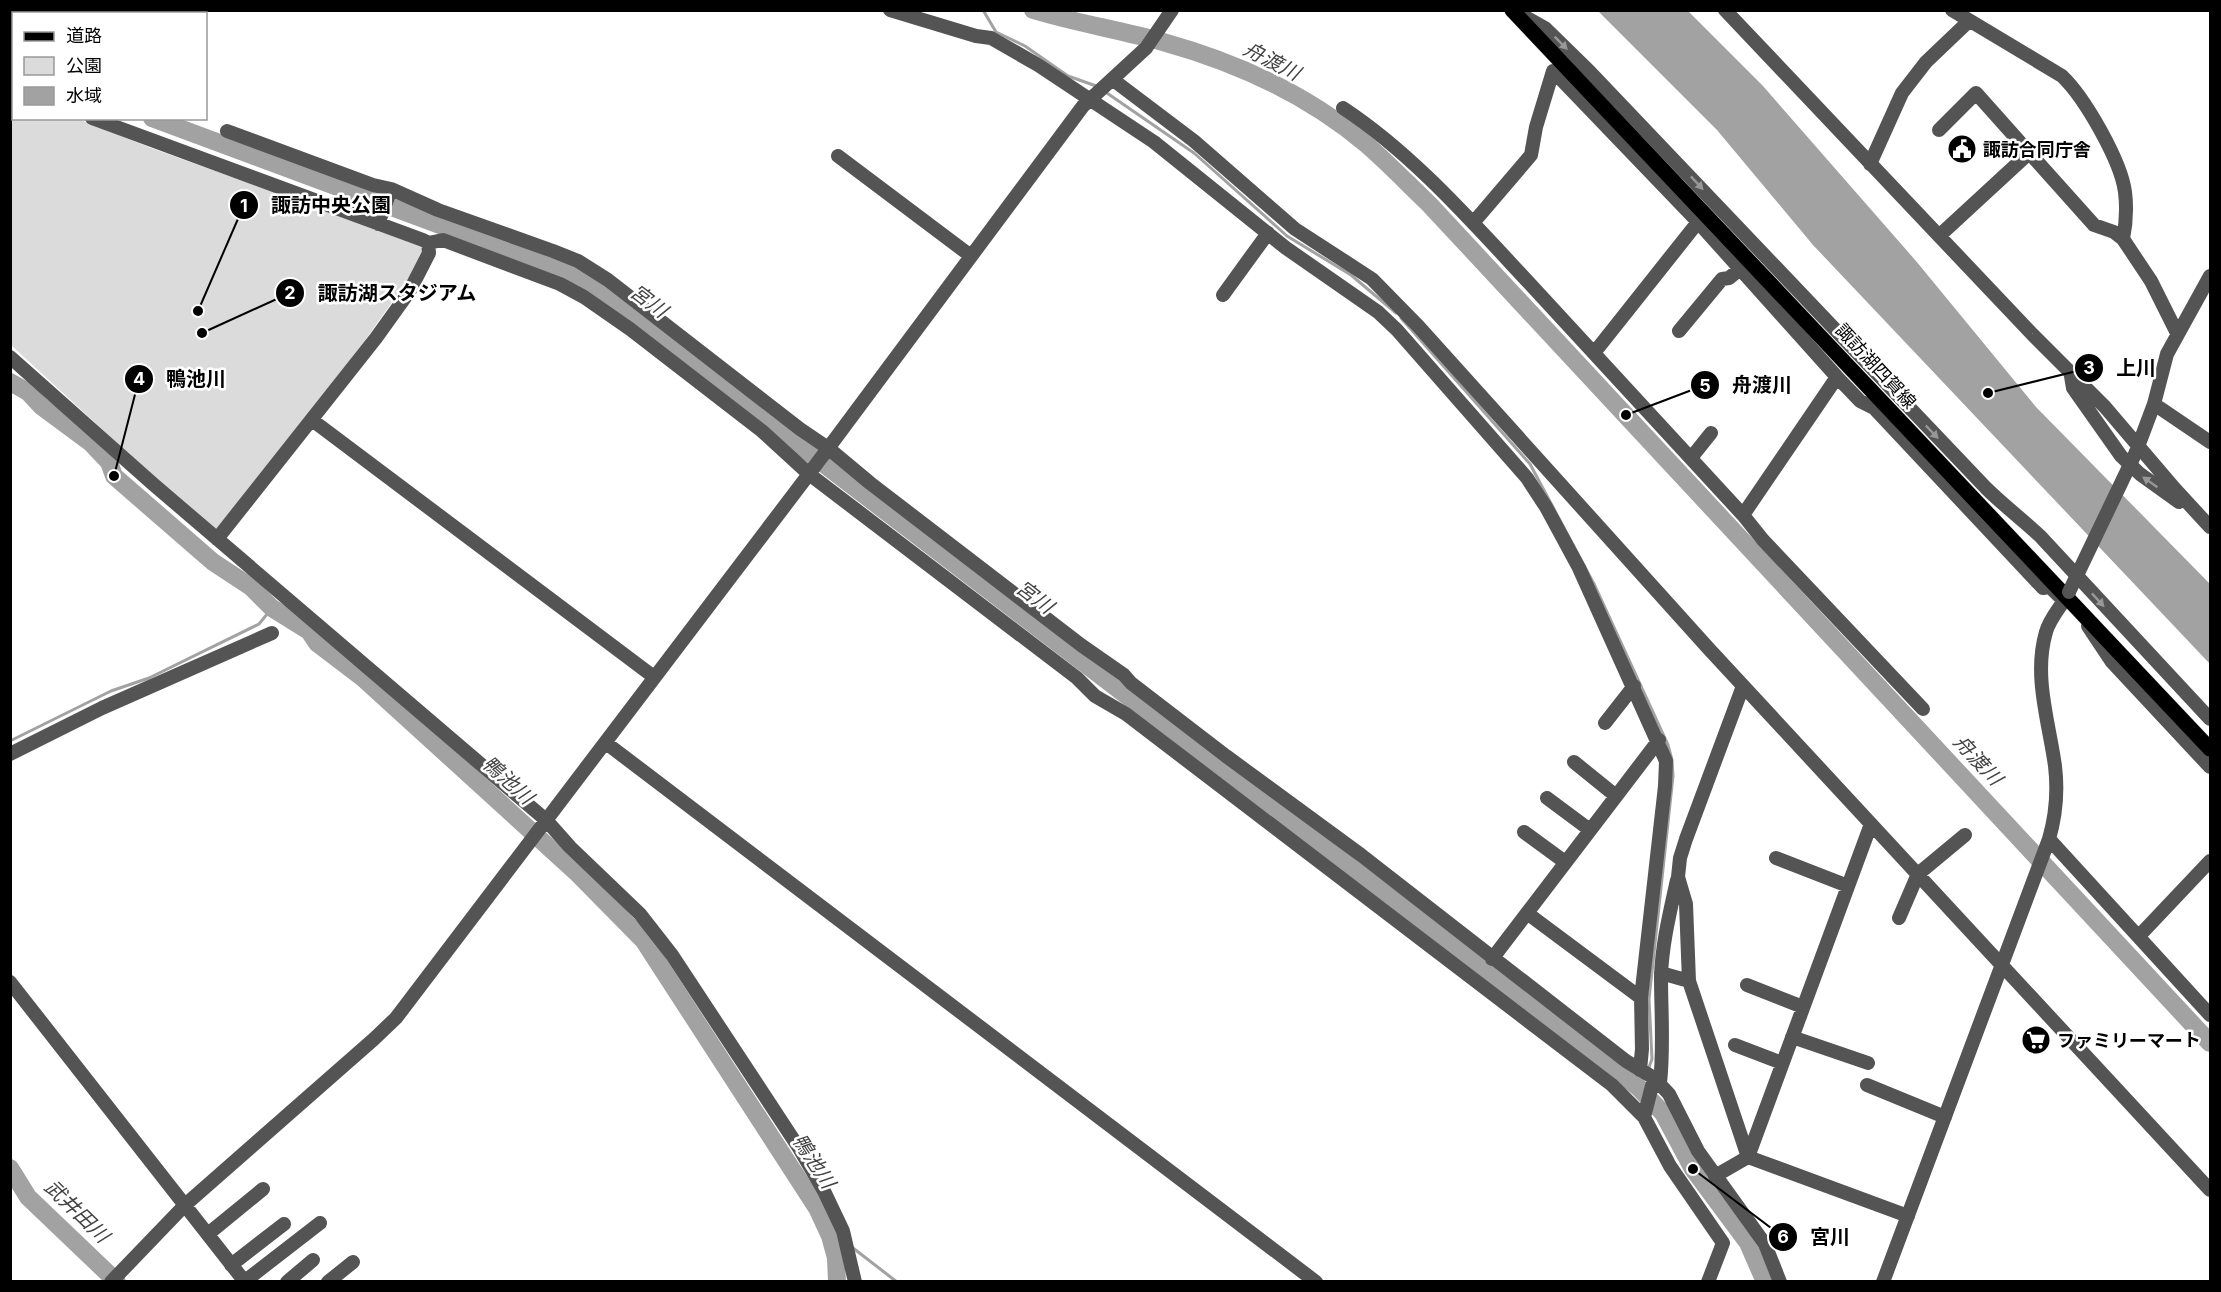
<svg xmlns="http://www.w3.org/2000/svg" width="2221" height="1292" font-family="Inter,'Noto Sans JP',sans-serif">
	<rect width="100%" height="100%" fill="#fff"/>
	<path fill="#dbdbdb" d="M10,83l3,2 1,33 64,1 73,29 269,97 2,6 -16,31 -40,57 -146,191 -12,-3 -197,-182z"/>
	<path fill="#a2a2a2" d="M1598,11h90l75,75 153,175 120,146 174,177v80l-397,-419 -96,-115z"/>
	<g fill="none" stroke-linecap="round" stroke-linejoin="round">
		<path stroke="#a2a2a2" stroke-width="3" d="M983,10l13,22 29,14 43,30 31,11
			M1104,91l90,62 93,83 64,39 45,38
			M1401,318l129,146 64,120 74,161 4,15 1,16 -24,223 3,60 -4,11
			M10,741l101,-50 38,-13 110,-54 13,-16
			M1638,1087l6,-11
			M830,1236l10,3
			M853,1248l44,34"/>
		<path stroke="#a2a2a2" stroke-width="18" d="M1033,10c43,13 87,20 130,32 72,20 145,53 203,102 22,19 42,40 63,60l781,839
			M10,50l4,2
			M152,118l374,139 46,17 22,14 1044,799 25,26 30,56 55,74 17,39
			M10,382l18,10 13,14 50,37 18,19 5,14 99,86 38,25 21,21 37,23 8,12 46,35 213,194 68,69 173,267 13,28 6,22 1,24
			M10,1168l18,29 89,85"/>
		<g stroke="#dbdbdb" stroke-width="16">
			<path id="major" d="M1512,10l698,739"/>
		</g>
		<path stroke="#545454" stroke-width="14" d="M890,10l86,26 15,2 47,27 116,77 132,106 92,64 19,18 130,148 19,29 33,61 87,193 -1,25 -24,212 1,51 -2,21
			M1725,10l307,324 73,73 70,82 35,38
			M1952,10l110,66c23,22 59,85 63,116 2,16 1,32 -2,47l28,42 26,52
			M1518,13l27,15 45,44 396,416c17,17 36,31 54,48l170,183
			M10,76l4,2
			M1112,79l82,62 101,88 77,50 47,48 290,322 501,541
			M1343,108c70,46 130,115 188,177 71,76 141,153 212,230l20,25 160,169
			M92,118l331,122 5,3 1,10 -20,39 -33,46 -159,201
			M1939,130l37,-37 118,132 20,7 9,7
			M227,131l146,54 18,4 47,21 115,41 25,10 30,19 192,149 28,19 42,35 211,162 43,30 7,8 95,73 135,99 265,206 28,17 15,16 29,57 67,93 15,38
			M838,156l133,100
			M1870,164l32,-71 24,-31 43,-41
			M1473,223l58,-68 5,-28 17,-56 145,151 139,155 23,24 14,7 169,180 7,-1 9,9
			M378,224l13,-35
			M1939,236l90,-83
			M428,243l15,-3 117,44 24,13 46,32 132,102 47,43 268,204 18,18 31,18 486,371 32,32 26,49 53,77 -15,39
			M1223,295l45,-62
			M1679,331l43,-52 7,-1 11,-9
			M1594,353l104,-131
			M10,357l143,127 393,336 24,27 70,67 32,41 127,193 25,43 19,40 12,51
			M2071,376l2,12 48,68 19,18 39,28
			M2154,404l56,38
			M312,420l342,257
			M2136,452l18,-48 13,-50 43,-78
			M1691,458l20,-25
			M1743,515l94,-138
			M2088,626l24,36 98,105
			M1743,686l-57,153 -6,19 -2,19 8,27 3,77 59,176
			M1605,723l29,-37
			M606,743l710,539
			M10,754l92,-46 170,-75
			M1574,762l42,34
			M1547,798l43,32
			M1524,832l41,30
			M2049,839l161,176
			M1776,858l72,28
			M1527,913l114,85
			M1899,918l19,-44 47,-39
			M2139,936l71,-75
			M1492,959l167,-219
			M1661,973l28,8
			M10,982l235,300
			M1747,985l56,22
			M1792,1037l76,26
			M1735,1045l47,18
			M1660,1083c4,-35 1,-71 1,-107 1,-32 9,-64 16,-96
			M1867,1085l78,32
			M1644,1117l10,-39
			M1748,1157l160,59
			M1715,1176l33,-19 123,-333
			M208,1234l55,-45
			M231,1265l53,-41
			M245,1281l75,-58
			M111,1282l74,-77 189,-166 22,-21 413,-544 274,-368 63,-58 26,-38
			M287,1282l26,-22
			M328,1282l25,-20
			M1883,1282l166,-443c7,-24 9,-48 6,-73 -6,-44 -22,-90 -9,-134 4,-15 16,-26 23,-40"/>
		<use href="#major" stroke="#000" stroke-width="15"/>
		<path stroke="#545454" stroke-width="14" d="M2069,592l67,-140"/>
	</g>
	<defs><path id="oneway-solid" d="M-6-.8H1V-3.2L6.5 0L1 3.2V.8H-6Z" transform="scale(1.5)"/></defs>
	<g fill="#989898">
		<use href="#oneway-solid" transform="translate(1561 43) rotate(45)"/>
		<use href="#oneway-solid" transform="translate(1697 183) rotate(47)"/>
		<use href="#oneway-solid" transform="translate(1932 432) rotate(46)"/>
		<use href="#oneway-solid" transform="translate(2150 482) rotate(-145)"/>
		<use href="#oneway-solid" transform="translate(2098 600) rotate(47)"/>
	</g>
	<defs>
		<g id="civic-disc" transform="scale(1.5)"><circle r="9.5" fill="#000" stroke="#fff"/><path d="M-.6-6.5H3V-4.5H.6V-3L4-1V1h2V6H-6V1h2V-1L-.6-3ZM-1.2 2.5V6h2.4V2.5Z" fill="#fff"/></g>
		<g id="supermarket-disc" transform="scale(1.5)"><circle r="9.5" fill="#000" stroke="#fff"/><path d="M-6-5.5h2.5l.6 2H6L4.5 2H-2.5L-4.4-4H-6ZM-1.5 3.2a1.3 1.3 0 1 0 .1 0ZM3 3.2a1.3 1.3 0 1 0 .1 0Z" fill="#fff"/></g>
	</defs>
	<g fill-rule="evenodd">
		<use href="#civic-disc" x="1962" y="149"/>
		<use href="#supermarket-disc" x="2036" y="1040"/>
	</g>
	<g text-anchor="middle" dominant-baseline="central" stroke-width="5" stroke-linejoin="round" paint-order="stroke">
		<g font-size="18" font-weight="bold" fill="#000" stroke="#fff" text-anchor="start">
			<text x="1983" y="149">諏訪合同庁舎</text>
			<text x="2057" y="1040">ファミリーマート</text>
		</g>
		<g font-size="18" fill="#000" stroke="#fff">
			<text transform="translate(1876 366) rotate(47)">諏訪湖四賀線</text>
		</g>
		<g font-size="20" font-style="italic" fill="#434343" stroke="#fff">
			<text transform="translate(1272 61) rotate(27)">舟渡川</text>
			<text transform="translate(649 301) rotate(37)">宮川</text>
			<text transform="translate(1035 597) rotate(37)">宮川</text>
			<text transform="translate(1978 760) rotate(47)">舟渡川</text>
			<text transform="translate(508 780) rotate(42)">鴨池川</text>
			<text transform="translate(814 1161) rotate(57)">鴨池川</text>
			<text transform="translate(77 1211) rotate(44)">武井田川</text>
		</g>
	</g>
	<path fill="none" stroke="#000" stroke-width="2" d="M198 311L244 205M202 333L290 293M1988 393L2089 368M114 476L139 379M1626 415L1705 385M1693 1169L1783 1237"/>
	<g fill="#000" stroke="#fff" stroke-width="2">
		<circle cx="198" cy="311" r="6"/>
		<circle cx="202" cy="333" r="6"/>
		<circle cx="1988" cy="393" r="6"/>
		<circle cx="114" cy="476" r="6"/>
		<circle cx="1626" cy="415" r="6"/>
		<circle cx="1693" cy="1169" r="6"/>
		<circle cx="244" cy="205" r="15"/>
		<circle cx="290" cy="293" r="15"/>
		<circle cx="2089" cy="368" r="15"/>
		<circle cx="139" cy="379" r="15"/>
		<circle cx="1705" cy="385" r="15"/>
		<circle cx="1783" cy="1237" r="15"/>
	</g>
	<g font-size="18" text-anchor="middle" font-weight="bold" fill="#fff">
		<text x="244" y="212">1</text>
		<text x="290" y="299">2</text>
		<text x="2089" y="374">3</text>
		<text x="139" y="385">4</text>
		<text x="1705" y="392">5</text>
		<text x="1783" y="1243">6</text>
	</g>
	<g font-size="20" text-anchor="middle" font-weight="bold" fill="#000" stroke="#fff" stroke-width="5" stroke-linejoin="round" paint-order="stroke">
		<text x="331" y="212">諏訪中央公園</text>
		<text x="397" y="300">諏訪湖スタジアム</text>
		<text x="2136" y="375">上川</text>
		<text x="196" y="386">鴨池川</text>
		<text x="1762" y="392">舟渡川</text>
		<text x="1830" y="1244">宮川</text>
	</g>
	<rect width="2221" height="1292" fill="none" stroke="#000000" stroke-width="24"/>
	<rect x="12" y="12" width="195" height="108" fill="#ffffff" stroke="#999999" stroke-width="1.5"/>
	<rect x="24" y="32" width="30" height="9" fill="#000000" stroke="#999999" stroke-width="1.5"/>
	<text x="66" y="42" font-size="18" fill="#000000">道路</text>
	<rect x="24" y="57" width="30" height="18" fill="#dbdbdb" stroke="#999999" stroke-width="1.5"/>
	<text x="66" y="72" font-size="18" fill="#000000">公園</text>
	<rect x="24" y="87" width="30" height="18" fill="#a2a2a2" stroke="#999999" stroke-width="1.5"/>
	<text x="66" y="102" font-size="18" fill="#000000">水域</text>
</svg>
